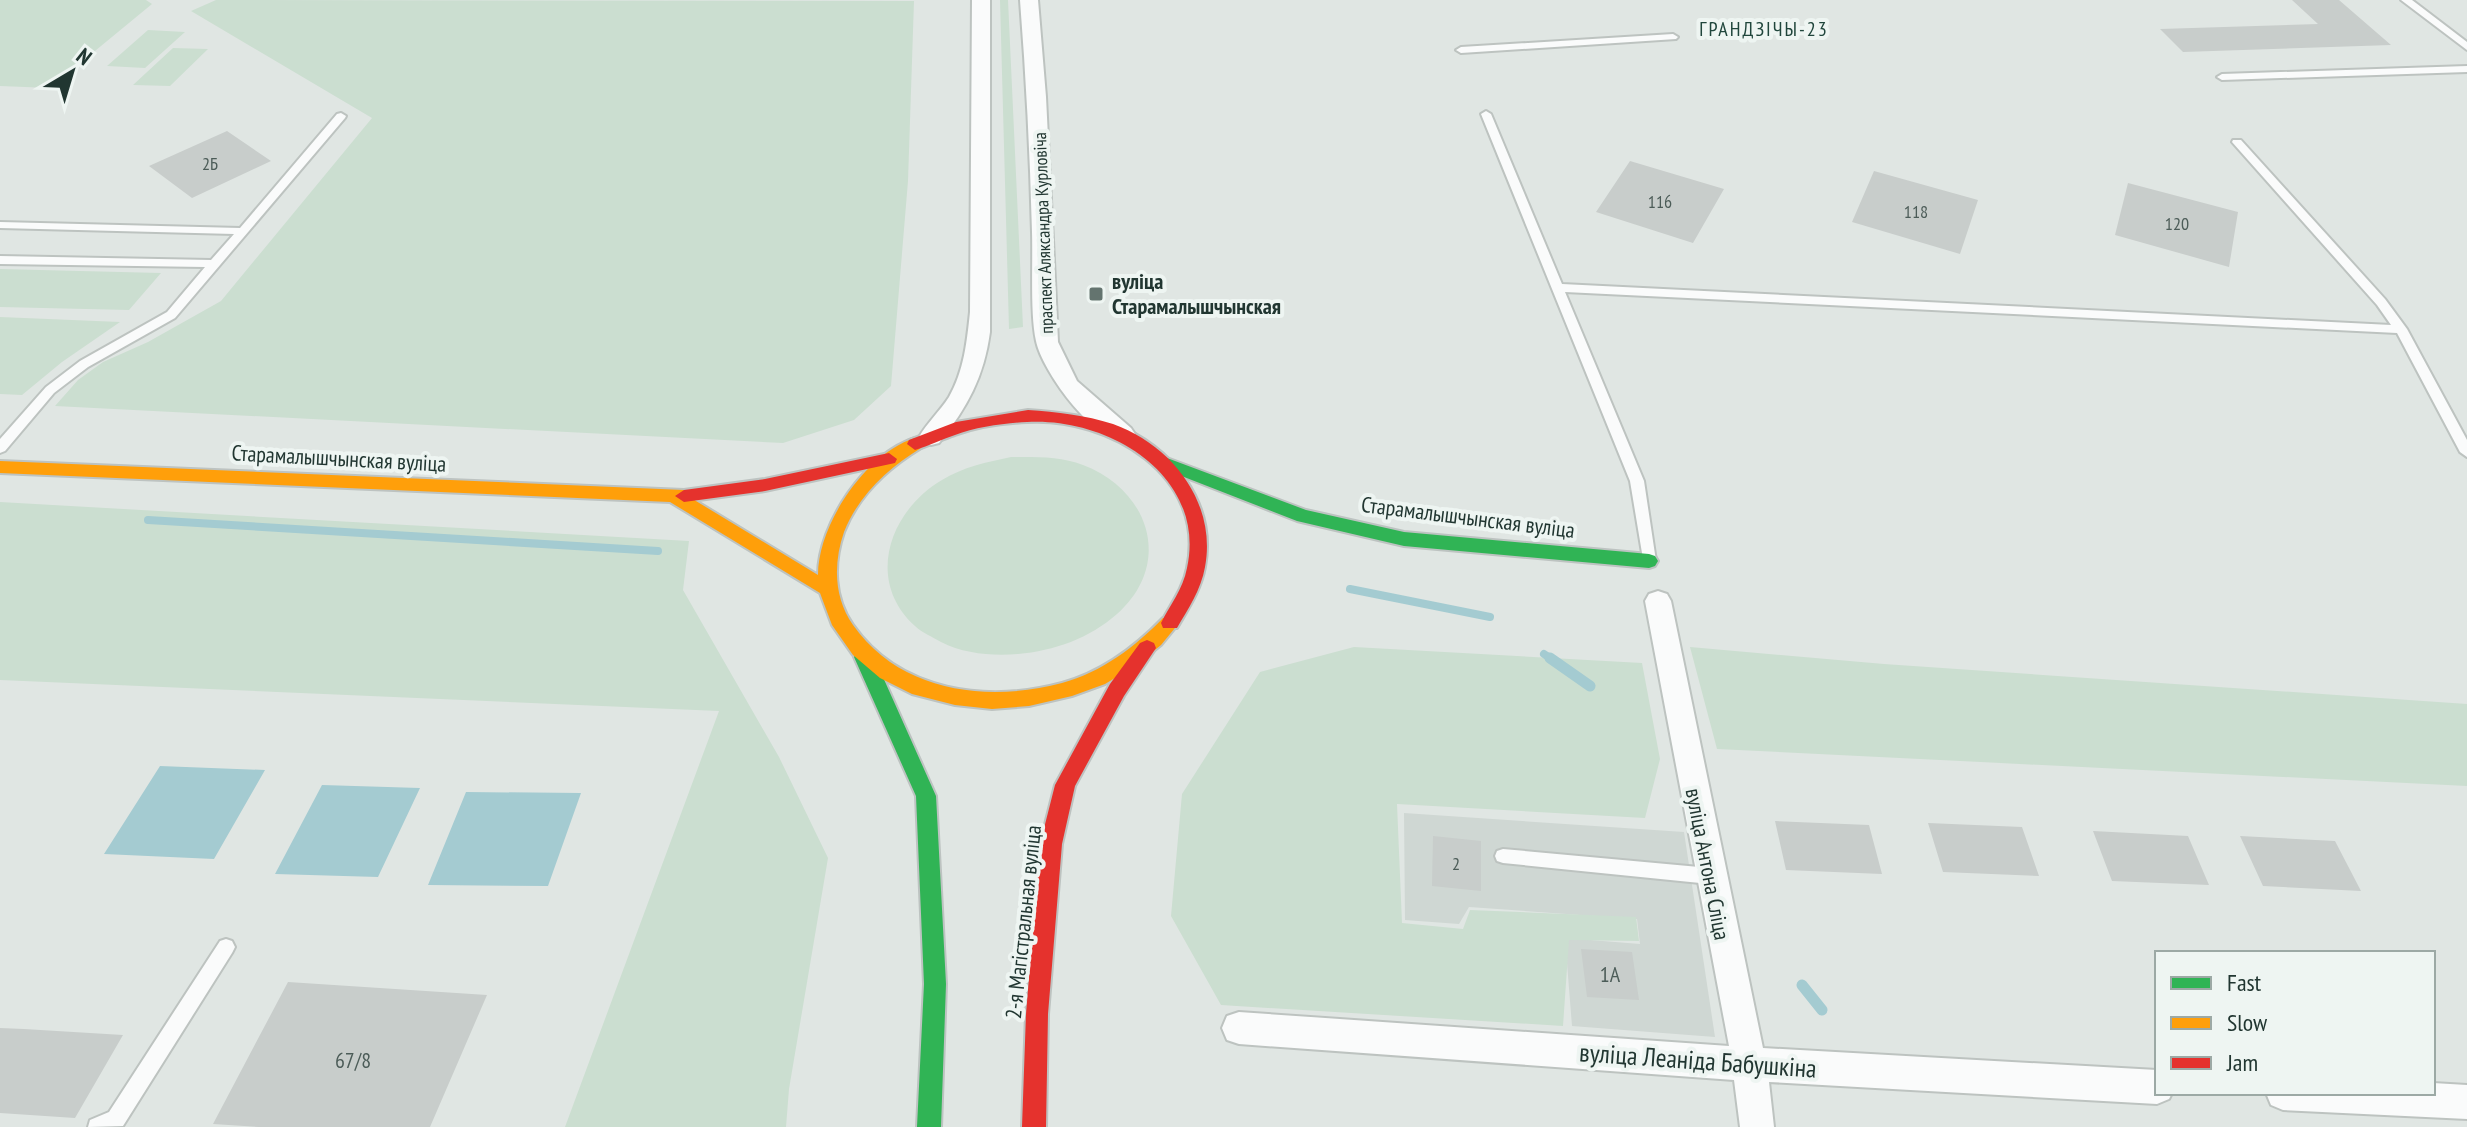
<svg xmlns="http://www.w3.org/2000/svg" width="2467" height="1127" font-family="'PT Sans Narrow',sans-serif">
	<rect width="100%" height="100%" fill="#e0e6e3"/>
	<path fill="#cfd7d3" d="M1404,813l280,19 31,205 -143,-11 -7,-88 75,6 -3,-25 -168,-12 -10,17 -54,-4z"/>
	<path fill="#cbded0" d="M0,0h146l6,4 -102,84 -50,-2z
		M216,0l698,1 -6,180 -17,205 -37,34 -71,23 -728,-37 23,-26 25,-18 45,-20 73,-41 151,-183 -181,-107z
		M1000,0h8l15,327 -14,2z
		M148,30l37,2 -40,36 -38,-2z
		M173,48l35,1 -38,37 -37,-1z
		M0,269l161,4 -32,37 -129,-3z
		M0,317l120,5 -58,40 -40,33 -22,-1z
		M1011,457c24,0 49,-1 72,8 66,25 91,98 34,149 -27,24 -63,37 -99,40 -25,2 -54,0 -77,-12 -8,-5 -19,-9 -26,-16 -50,-45 -26,-115 27,-146 21,-13 45,-18 69,-23z
		M0,502l689,39 -6,49 96,167 49,101 -39,231 -3,38h-221l154,-416 -719,-31z
		M1354,647l288,16 18,96 -15,59 -248,-14 5,119 61,6 7,-19 166,7 3,24 -70,-1 -6,86 -342,-21 -50,-89 11,-122 78,-122z
		M1690,647l194,17 583,40v82l-750,-37z"/>
	<path fill="#a4cbd1" d="M160,766l105,4 -51,89 -110,-5z
		M322,785l98,3 -42,89 -103,-3z
		M466,792l115,1 -33,93 -120,-1z"/>
	<g fill="none" stroke-linecap="round" stroke-linejoin="round">
		<path stroke="#a4cbd1" stroke-width="8" d="M148,520l510,31
			M1350,589l140,28
			M1544,654l9,6"/>
		<path stroke="#a4cbd1" stroke-width="11" d="M1550,658l40,28
			M1802,985l20,25"/>
	</g>
	<path fill="#c8cdcb" d="M2292,0h47l52,45 -208,7 -23,-23 158,-5z
		M227,131l44,30 -79,37 -43,-32z
		M1630,161l94,28 -31,54 -97,-31z
		M1874,171l104,29 -18,54 -108,-32z
		M2128,183l110,29 -9,55 -114,-32z
		M1775,821l94,4 13,49 -96,-4z
		M1928,823l94,4 17,49 -96,-4z
		M2093,831l95,5 21,49 -97,-4z
		M1433,836l48,5v50l-49,-5z
		M2240,836l95,5 26,50 -98,-5z
		M1581,949l51,3 7,48 -52,-3z
		M288,982l199,13 -57,132h-171l-46,-3z
		M0,1028l24,1 99,6 -48,83 -75,-5z"/>
	<g fill="none" stroke-linecap="round" stroke-linejoin="round">
		<g stroke="#bdc3c0" stroke-width="4">
			<path id="lane" d="M2401,0h11l55,42v8z
				M1673,34l5,3 -2,2 -215,14 -5,-3 5,-3z
				M2467,66v6l-245,8 -5,-3 5,-3z
				M1486,111l5,3 71,170 829,41 -14,-20 -145,-163 1,-2h8l144,159 22,30 60,111v17l-7,-5 -63,-119 -832,-41 79,189 12,80 -2,4h-10l-14,-84 -149,-367z
				M341,113l5,3 -1,2 -170,200 -87,49 -34,26 -49,58 -5,2v-14l46,-52 34,-26 87,-49 38,-45 -205,-3v-8l211,4 23,-26 -234,-6v-6l240,6 97,-114z
				M1503,849l207,19 6,3 2,5 -2,5 -6,3 -207,-21 -6,-2 -2,-5 2,-5z
				M226,939l6,2 3,6 -3,6 -109,173 -35,1 2,-7 19,-8 111,-171z"/>
		</g>
		<g stroke="#bdc3c0" stroke-width="4">
			<path id="street" d="M972,0h18v332c-6,45 -23,76 -51,111l-8,2 -8,-2 -4,-6c8,-14 21,-26 30,-40 15,-26 18,-56 21,-85z
				M1020,0h18l8,97 12,245 19,39 54,47 4,6 -4,6c-33,10 -89,-69 -95,-99 -6,-27 -3,-79 -4,-109 -2,-78 -6,-155 -12,-232z
				M1658,591l9,3 4,7 92,447 394,22v23h15l-3,6 -12,5 -388,-22 5,45h-34l-6,-47 -495,-36 -12,-4 -5,-12 5,-12 12,-4 490,34 -84,-445 4,-7z
				M2433,1083l34,2v34l-184,-9 -12,-5 -5,-12h167z"/>
		</g>
		<g stroke="#bdc3c1" stroke-width="4">
			<path id="fast" d="M1167,458l139,52 98,22 245,22 6,2 3,5 -3,5 -6,2 -245,-22 -107,-25 -136,-53 -2,-4z
				M864,649l7,3 3,5 62,139 10,188 -5,143h-24l7,-143 -8,-188 -62,-139 3,-5z"/>
		</g>
		<g stroke="#bdc3c1" stroke-width="4">
			<path id="slow" d="M915,438l8,6 -2,4c-33,20 -63,48 -77,84 -11,32 -10,66 9,93 47,67 134,78 209,58 40,-11 73,-36 101,-65h14l2,5 -18,22 -26,21 -30,18 -33,12 -43,10 -37,3 -37,-4 -43,-11 -32,-16 -27,-23 -21,-30 -12,-32 -150,-91 -670,-29v-12l684,29 6,2 1,6 127,77c0,-51 48,-122 97,-137z"/>
		</g>
		<g stroke="#bdc3c1" stroke-width="4">
			<path id="jam" d="M1028,410c29,2 57,5 85,14 59,21 104,79 92,143 -4,23 -17,42 -28,61h-14l-2,-5c9,-18 22,-34 26,-55 20,-92 -78,-151 -160,-146 -22,1 -51,5 -72,13 -13,4 -26,11 -40,15l-8,-6 2,-4 47,-18z
				M889,453l8,6 -2,4 -130,28 -81,11 -9,-6 9,-6 81,-11z
				M1147,640l7,3 2,5 -32,48 -49,90 -13,58 -14,170 -2,113h-24l4,-113 14,-170 15,-59 55,-101 30,-41z"/>
		</g>
		<use href="#lane" fill="#fafbfb" fill-rule="evenodd"/>
		<use href="#street" fill="#fafbfb" fill-rule="evenodd"/>
		<use href="#fast" fill="#30b455" fill-rule="evenodd"/>
		<use href="#slow" fill="#ff9f0a" fill-rule="evenodd"/>
		<use href="#jam" fill="#e5322d" fill-rule="evenodd"/>
	</g>
	<rect fill="#64746f" stroke="#eef5f2" stroke-width="3" x="1088" y="286" width="16" height="16" rx="4"/>
	<g text-anchor="middle" dominant-baseline="central" stroke-width="8" stroke-linejoin="round" paint-order="stroke">
		<g font-size="18" fill="#4c5c58">
			<text x="210" y="163">2Б</text>
			<text x="1660" y="201">116</text>
			<text x="1916" y="211">118</text>
			<text x="2177" y="223">120</text>
			<text x="1456" y="863">2</text>
		</g>
		<g font-size="18" fill="#213631" stroke="#eef5f2">
			<text transform="translate(1043 233) rotate(-92)">праспект Аляксандра Курловіча</text>
		</g>
		<g font-size="20" letter-spacing="2" fill="#20463c" stroke="#eef5f2">
			<text x="1764" y="29">ГРАНДЗІЧЫ-23</text>
		</g>
		<g font-size="22" font-weight="bold" fill="#213631" stroke="#eef5f2" text-anchor="start">
			<text x="1112" y="281">вуліца<tspan x="1112" dy="25">Старамалышчынская</tspan></text>
		</g>
		<g font-size="22" fill="#213631" stroke="#eef5f2">
			<text transform="translate(339 458) rotate(3)">Старамалышчынская вуліца</text>
			<text transform="translate(1468 517) rotate(7)">Старамалышчынская вуліца</text>
			<text transform="translate(1708 864) rotate(79)">вуліца Антона Сліца</text>
			<text transform="translate(1023 922) rotate(-84)">2-я Магістральная вуліца</text>
		</g>
		<g font-size="22" fill="#4c5c58">
			<text x="1610" y="974">1А</text>
			<text x="353" y="1060">67/8</text>
		</g>
		<g font-size="26" fill="#213631" stroke="#eef5f2">
			<text transform="translate(1698 1060) rotate(4)">вуліца Леаніда Бабушкіна</text>
		</g>
	</g>
	<rect x="2155" y="951" width="280" height="144" fill="#eef5f2" stroke="#9ca9a5" stroke-width="2"/>
	<rect x="2171" y="977" width="40" height="12" fill="#30b455" stroke="#9ca9a5" stroke-width="2"/>
	<text x="2227" y="991" font-size="24" fill="#213631">Fast</text>
	<rect x="2171" y="1017" width="40" height="12" fill="#ff9f0a" stroke="#9ca9a5" stroke-width="2"/>
	<text x="2227" y="1031" font-size="24" fill="#213631">Slow</text>
	<rect x="2171" y="1057" width="40" height="12" fill="#e5322d" stroke="#9ca9a5" stroke-width="2"/>
	<text x="2227" y="1071" font-size="24" fill="#213631">Jam</text>
	<g transform="translate(72 72) rotate(38)" stroke="#eef5f2" stroke-width="6" paint-order="stroke">
	<path d="M0-6L14 30L0 20L-14 30Z" fill="#213631"/>
	<text y="-12" font-size="22" font-weight="bold" text-anchor="middle" fill="#213631">N</text>
	</g>
</svg>
